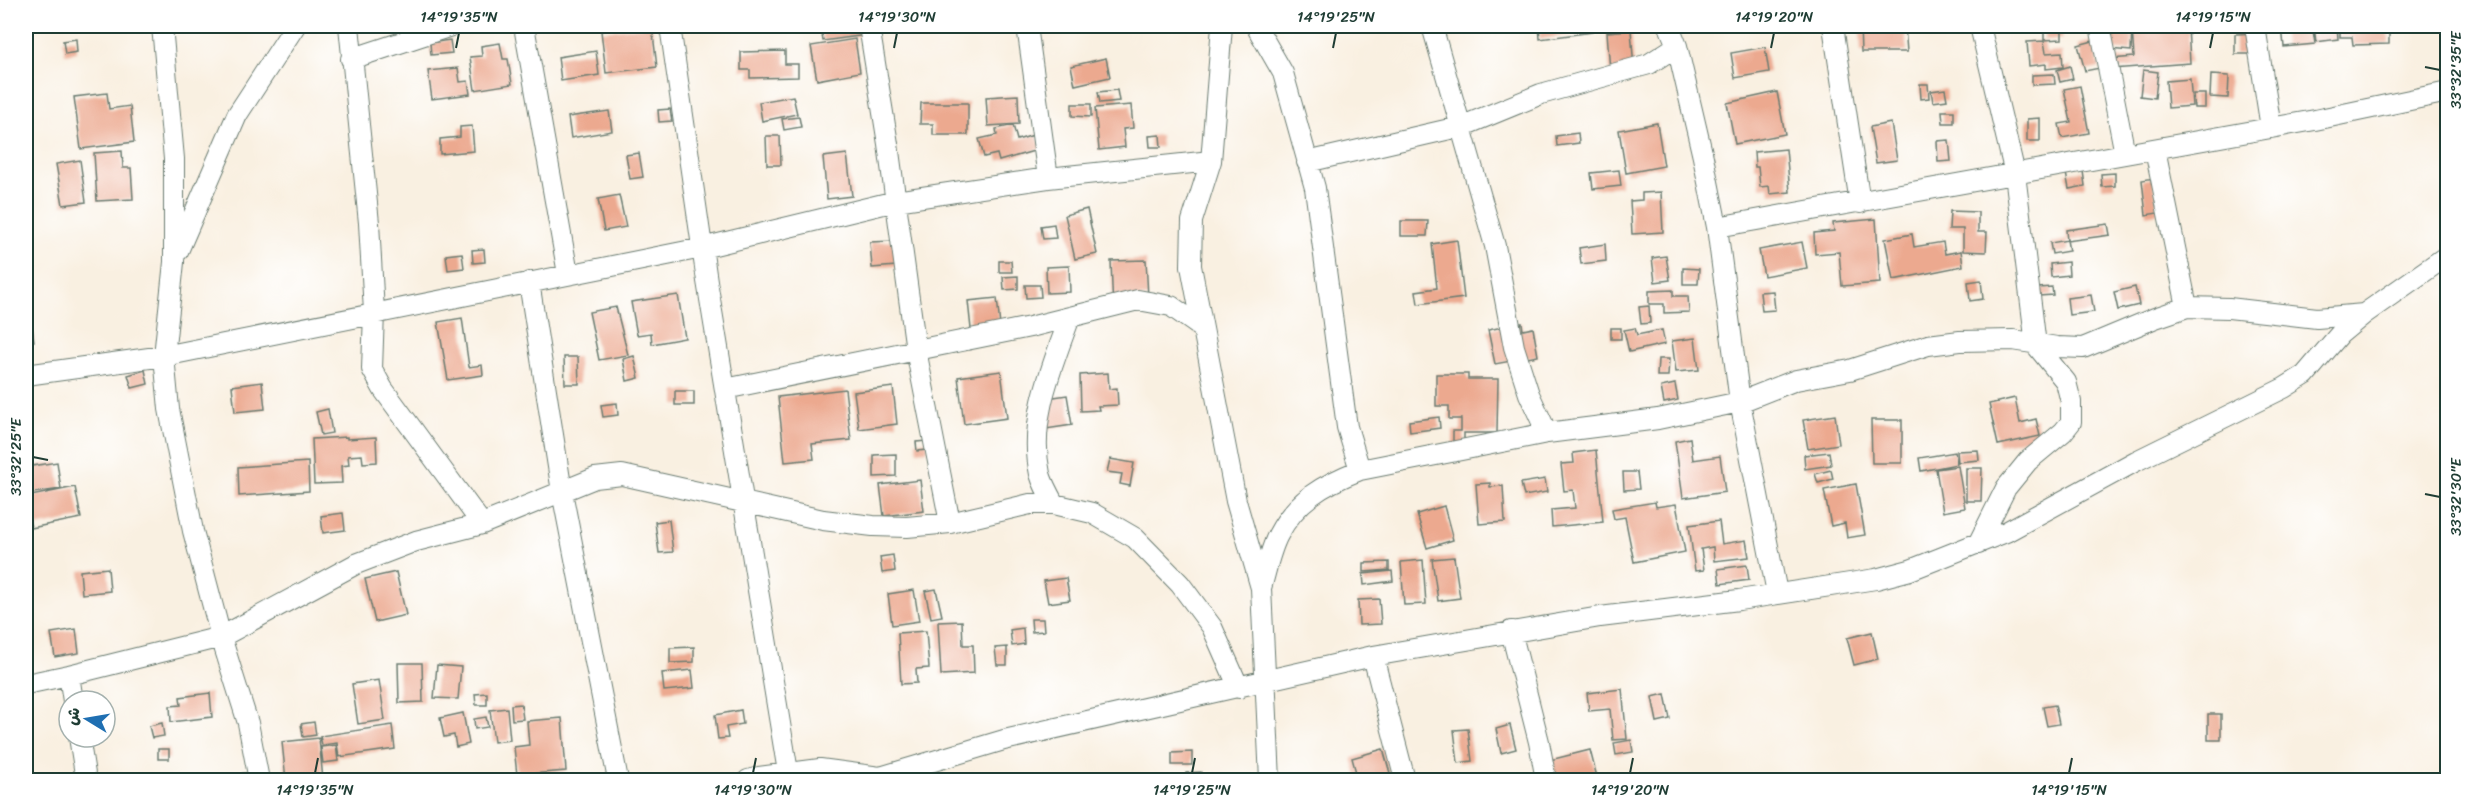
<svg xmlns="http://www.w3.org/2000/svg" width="2473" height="806" font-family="Sriracha,'Playpen Sans Arabic',sans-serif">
	<rect width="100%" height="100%" fill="#fff"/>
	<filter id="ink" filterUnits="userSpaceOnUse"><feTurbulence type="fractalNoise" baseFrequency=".0167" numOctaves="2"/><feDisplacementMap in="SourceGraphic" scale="12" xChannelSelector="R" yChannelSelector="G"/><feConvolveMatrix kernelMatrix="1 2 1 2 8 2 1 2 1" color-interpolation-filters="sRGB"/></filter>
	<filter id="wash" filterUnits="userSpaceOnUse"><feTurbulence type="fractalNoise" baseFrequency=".008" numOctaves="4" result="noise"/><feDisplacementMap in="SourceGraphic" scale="24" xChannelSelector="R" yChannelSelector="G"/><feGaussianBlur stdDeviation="1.35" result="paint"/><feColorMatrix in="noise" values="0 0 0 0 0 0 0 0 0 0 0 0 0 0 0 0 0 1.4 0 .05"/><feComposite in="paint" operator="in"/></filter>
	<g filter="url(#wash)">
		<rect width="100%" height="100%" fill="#f9f0e1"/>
		<g id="blocks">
			<path fill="#eca98f" d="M652,26l5,41 -51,6 -5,-42z
				M850,26h15l1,9 -43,6 -2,-12z
				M1539,26h52l1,6 -52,7z
				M1710,26h49v1l-49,2z
				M1860,26h45l2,26h-46z
				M2111,26h21v2l56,-2 2,37 -78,6 -1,-10 23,-2 -2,-29 -1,23 -22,-2z
				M2282,26h18v6l13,-1 2,13 -31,3z
				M2314,26h23l1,13 -22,3z
				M2389,26v18l-36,1 -1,-8h-12v-10z
				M2062,28v11l-18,1v-11z
				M1631,30l3,39 -24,2 -3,-39z
				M2255,33v21h-20v-20z
				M76,39l1,13 -12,2 -2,-13z
				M855,39l5,33 -43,8 -6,-34z
				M450,40l2,13 -21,2 -1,-12z
				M2044,41l2,12 16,-1 1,15 -17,2v-5l-17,2 -2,-24z
				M2093,41l7,27 -15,3 -7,-26z
				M500,43l3,16h5l4,25 -37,6 -5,-33 12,-1 -1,-10z
				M1765,47l4,25 -34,6 -4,-25z
				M596,51l3,24 -38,6 -3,-24z
				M785,51v13h13v13l-48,1v-8h-9v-18z
				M1106,58l4,19 -35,8 -4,-19z
				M2070,66l3,13 -13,3 -3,-12z
				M458,68l2,14 8,-1 2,13 -38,5 -4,-28z
				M2143,70l15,2 -3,26 -15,-2z
				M2054,74l1,10 -23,1v-10z
				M2211,75l18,1 -1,22 -18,-1z
				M2190,79l2,27 -24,2 -2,-27z
				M1920,84h8l1,14 -8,1z
				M2080,86l9,47 -27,5 -3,-14 12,-2 -7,-33z
				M1945,89l2,11 -14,2 -2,-11z
				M1117,90l2,11 -19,2 -2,-11z
				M1777,92l8,42 -50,10 -8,-41z
				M107,93l2,16 21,-3 4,36 -53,7 -7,-52z
				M2193,94h12v14h-11z
				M1018,95l1,29 -31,2 -2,-29z
				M793,96l4,18 -35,7 -3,-19z
				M921,103h47v32h-35v-11h-13z
				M1072,104h19v13l-19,-1z
				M1131,105l2,23 -10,1 2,18 -26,3 -4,-42z
				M670,109l2,12 -13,1 -1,-12z
				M609,111l3,20 -41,7 -3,-21z
				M1942,111h12v12h-11z
				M799,117l2,10 -17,3 -2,-11z
				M2040,118v23h-13v-22z
				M1657,123l7,43 -38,7 -7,-43z
				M1891,123l6,37 -21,3 -6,-36z
				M1013,125l4,15 20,-6 4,15 -42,12 -2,-7 -13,3 -5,-18 18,-4 -1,-6z
				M472,126l2,25 -34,3v-15l20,-2v-10z
				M1578,133l1,10 -22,3 -1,-10z
				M1160,135l1,12h-11l-1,-11z
				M766,136h14l1,29h-14z
				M1949,140l2,21 -13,1 -1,-21z
				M1786,149l4,43 -20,2 -1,-8 -9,1 -2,-20h-3l-1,-15z
				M122,151l1,17h8l2,31 -36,2 -3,-48z
				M639,153l4,24 -13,2 -4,-24z
				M847,154l5,42 -25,3 -4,-42z
				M80,160l6,42 -23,3 -7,-41z
				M1619,170l2,16 -28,3 -2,-16z
				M2083,171l2,15 -16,3 -3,-16z
				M2115,173v13l-13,1 -1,-13z
				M2154,178l4,35 -12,2 -4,-35z
				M1661,192l2,40 -31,2 -2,-33 12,-1v-7z
				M619,195l7,32 -22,4 -6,-32z
				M1087,209l10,45 -22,5 -10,-44z
				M1950,211l28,1v20h9l-1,20 -23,-1v-22h-14z
				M1876,219l4,64 -38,3 -3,-34 -24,2 -1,-21 20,-2 -1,-8z
				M1401,221h27l-1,15h-26z
				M1054,224l2,14 -13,1 -2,-13z
				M2108,224l2,11 -43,6 -1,-11z
				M1912,234l2,13 29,-5 2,12 16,-3 2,15 -70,14 -8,-41z
				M1457,240l7,58 -46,6 -2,-13 21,-3 -5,-44z
				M2067,240l2,11 -17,3 -2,-11z
				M894,241l2,25 -24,2 -2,-26z
				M1802,242l5,26 -43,8 -5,-26z
				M1605,244l1,17 -25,3 -2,-16z
				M484,249l1,13 -12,1 -1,-13z
				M462,253l2,15 -16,2 -2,-15z
				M1666,256l4,24 -15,2 -3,-24z
				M1146,260l2,37h-9l1,14 -27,1 -2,-51z
				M999,261h12l1,11h-13z
				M2068,262l1,13 -18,2 -1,-13z
				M1069,266l1,26 -23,1 -1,-26z
				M1683,268l16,1 -1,15h-15z
				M1018,276v13l-14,1 -1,-13z
				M1981,280l2,19 -13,2 -2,-19z
				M1025,285h15l1,12 -15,1z
				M2052,287l1,8 -14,1 -1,-8z
				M2135,287l4,18 -21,5 -4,-18z
				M1673,290v6h15l1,16 -25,1v-9h-15v-13z
				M1773,291l2,19 -13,1 -2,-19z
				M678,295l7,43 -33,6 -1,-11 -14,2 -6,-33z
				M2091,295l3,17 -25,3 -2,-17z
				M997,298l3,28 -29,3 -3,-28z
				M1649,306l1,17 -9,1 -2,-17z
				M616,307l12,48 -29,5 -10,-48z
				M462,318l7,49 13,-2 1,10 -35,5 -10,-58z
				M1522,323l1,7 10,-2 5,28 -43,8 -7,-34z
				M32,326l2,15h-8v-14z
				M1611,328h10v11h-10z
				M1635,328l2,7 25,-5 3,14 -36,8 -5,-22z
				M1695,338l4,32 -23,2 -4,-31z
				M634,356l5,22 -12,3 -4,-22z
				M564,357h14l1,27h-14z
				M1658,359h11l-1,17h-11z
				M145,370l3,14 -16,4 -4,-13z
				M1001,371l6,47 -43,6 -6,-47z
				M1108,373l1,16 8,-1 1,17 -20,1 1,4 -18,1 -1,-36z
				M1436,374h32v5h30l-1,54h-33v17l-11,1v-20h8v-12h-12v-13h-13z
				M262,382l3,27 -30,3 -3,-26z
				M1675,384l3,16 -14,3 -3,-16z
				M893,387l4,37 -38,5 -5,-37z
				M845,389l6,51 -39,4 2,15 -29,3 -7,-65z
				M675,391h19v14h-19z
				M1067,395l5,30 -26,4 -5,-30z
				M2015,398l5,25 16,-4 4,17 -42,9 -9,-41z
				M617,403l1,12 -15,2 -2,-12z
				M328,409l4,24 -11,2 -5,-23z
				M1835,415l4,29 -31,5 -5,-29z
				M1439,417l1,11 -30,4 -1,-11z
				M1871,420h31v43h-30z
				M347,437v2l29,-2 1,25 -14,1 -1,-8 -14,1 1,9 -8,1 1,17 -28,1 -2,-45z
				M1690,438l3,22 27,-4 5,36 -42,6 -8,-57z
				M927,441l1,9 -11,1 -1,-9z
				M1596,450l7,72 -51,5 -1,-17 24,-2 -2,-18 -9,1 -3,-27 13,-1 -1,-10z
				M1978,450l1,10 -21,2 -1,-11z
				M1829,452l2,13 -26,4 -1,-14z
				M1955,452l2,12 -36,7 -2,-13z
				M896,454v22l-22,1v-22z
				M1110,459l24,4 -4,23 -10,-2 2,-10 -15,-2z
				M57,462l4,27 -35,5v-27z
				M308,462l1,29 -70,5 -1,-29z
				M1958,466l7,42 -22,4 -7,-43z
				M1966,468h16l-1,33h-15z
				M1831,470l2,9 -15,4 -3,-9z
				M1623,472h14l2,17 -15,1z
				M1545,479l2,13 -23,4 -3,-13z
				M920,480l4,31 -40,5 -4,-31z
				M1490,483v4l13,-1 2,36 -26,2 -3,-40z
				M1856,484l9,51 -18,3 -2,-15 -14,3 -7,-36z
				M75,487l6,31 -50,10 -5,-31z
				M1655,502l1,5 20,-3 9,48 -51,10 -9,-45 -11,2 -2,-10z
				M1444,506l9,34 -26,8 -10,-34z
				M343,513l2,17 -22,3 -2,-17z
				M669,520l4,32 -14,1 -4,-31z
				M1719,521l3,23 24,-4 3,17 -35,4 -1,-14 -12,2 3,21 -9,1 -6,-46z
				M893,555l2,16 -13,2 -2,-16z
				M1454,557l6,41 -22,3 -6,-42z
				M1423,560l3,44 -22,1 -3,-43z
				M1389,562v8l-25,2v-9z
				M1747,565l2,15 -29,4 -2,-15z
				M108,568l2,23 -28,3 -2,-23z
				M1392,571l1,10 -29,4 -1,-11z
				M396,572l10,43 -31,7 -10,-43z
				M1066,578l4,22 -22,3 -4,-22z
				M936,589l6,27 -11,2 -6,-27z
				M914,590l5,31 -27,4 -4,-31z
				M1379,599l2,25 -22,1 -1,-25z
				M1031,619h12l1,12 -12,1z
				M962,621l1,24h10l1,28 -33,2 -3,-53z
				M1023,628l1,16 -12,2 -2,-16z
				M76,629l3,24 -24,4 -4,-24z
				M926,631l3,37 -13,1 1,14 -16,1 -3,-51z
				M1872,632l6,27 -24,6 -7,-27z
				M694,647v15l-24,1v-15z
				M1007,647v18h-10l-2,-17z
				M398,663h24l1,39 -24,1z
				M437,665l24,2 -3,32 -24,-1z
				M692,670l2,18 -30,3 -2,-18z
				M379,680l6,40 -27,4 -6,-40z
				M1622,689l5,50 -14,1 -3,-31 -21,2 -2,-18z
				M210,693l2,24 -41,5 -1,-16 11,-1 -1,-8z
				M487,693v12h-11l-1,-11z
				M1665,694l5,25 -13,3 -5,-25z
				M521,704l2,15 -11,1 -1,-15z
				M2055,705l4,19 -12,2 -4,-19z
				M507,708l3,32 -16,2 -4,-32z
				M741,710l2,14 -17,3 2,11 -10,1 -3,-24z
				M463,713l6,31 -13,3 -2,-12 -10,2 -4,-19z
				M2208,714h13v26h-13z
				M486,717l2,10 -13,2 -1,-10z
				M562,718l4,53 -49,4 -3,-28 15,-2 -2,-24z
				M314,722l2,13 -13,2 -2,-13z
				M162,723l2,13 -12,2 -3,-12z
				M392,725l3,24 -56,8 -2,-14 -15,2 -2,-9z
				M1510,725l6,24 -15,4 -5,-24z
				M1468,729l4,32 -14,2 -4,-33z
				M319,738l4,42h-37l-4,-38z
				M1631,740l2,12 -17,3 -2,-12z
				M336,745l2,16 -15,2 -2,-16z
				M158,749h11v10h-11z
				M1383,749l9,31h-34l-6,-22z
				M1590,750l7,27 -13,3h-29l-5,-20z
				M1192,752v13h-20v-12z
				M1201,772l1,8h-15l-1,-7z
				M245,773l1,7h-33v-1z"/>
		</g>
	</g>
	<g filter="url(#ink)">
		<use href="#blocks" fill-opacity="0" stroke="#6b7c71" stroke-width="1.5"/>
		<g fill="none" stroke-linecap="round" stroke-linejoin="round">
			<g stroke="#6b7c71" stroke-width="22">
				<path id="street" d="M162,26l12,133v103l-10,94 5,53 24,122 28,106 27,86 11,57
					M349,26l20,197 5,89 -2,57 11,20 99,135
					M524,26l44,248
					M670,26l37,255 81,491
					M869,26l19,118 28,206 34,173
					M1027,26l21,152
					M1222,26l-11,135 -19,60 -1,45 45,235 25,87 9,192
					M1256,26l27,47 32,115 32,239 13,43
					M1432,26l63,220 19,101 15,47 18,39
					M1669,26l8,20 26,111 14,70 23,175 37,191
					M1833,26l27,177
					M2100,26l25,128
					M2255,26l16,102
					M351,59l100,-33
					M2155,149l32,158
					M1307,162l156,-36 78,-32 108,-30 28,-18
					M1717,227l598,-107 133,-28
					M178,251l59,-136 58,-89
					M529,282l33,210 56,288
					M26,375l138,-19 538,-108 194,-47 152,-23 163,-17
					M725,389l305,-62 108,-27 33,6 31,22
					M1054,504c-5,-9 -11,-20 -14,-30 -12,-53 12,-107 30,-157
					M1978,544l28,-56 22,-27 35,-29 8,-10v-20l-5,-20 -30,-37 -21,-171 -35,-148
					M1261,588c5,-17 9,-38 17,-53 18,-35 46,-51 82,-65l187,-37 111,-14 58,-12 24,-5 56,-22 54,-10 78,-25 32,-4 53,-1 44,7 26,1 72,-30 32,-11 42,1 88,10 47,-4
					M1511,631l28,111 7,38
					M1373,656l32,124
					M69,675l4,26
					M26,684l43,-9 152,-38 135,-73 60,-23 66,-17 113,-46 27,-3 201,45 50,6 34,1 43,-4 80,-19h24l38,9 43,25 45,46 32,43 27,61
					M79,737l7,43
					M748,780l11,-3 61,-8 60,8 124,-37 369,-84 227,-39 139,-17 137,-21 34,-9 96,-38 130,-71 148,-73 21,-13 35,-41 24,-20 84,-59"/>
			</g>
			<use href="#street" stroke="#fff" stroke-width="20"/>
		</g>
	</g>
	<path fill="none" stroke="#1f3d34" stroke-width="2" d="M456,48l3,-15M894,48l3,-15M1333,48l3,-15M1771,48l3,-15M2210,48l3,-15M2425,67l15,3M33,457l15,3M2425,494l15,3M315,773l3,-15M753,773l3,-15M1192,773l3,-15M1630,773l3,-15M2069,773l3,-15"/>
	<rect width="2473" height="806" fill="none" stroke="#fff" stroke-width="66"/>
	<g transform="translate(87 719) rotate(281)"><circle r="28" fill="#ffffff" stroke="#a5b1ae" stroke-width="1.5"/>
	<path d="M0-4.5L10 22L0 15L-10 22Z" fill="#1f6fb2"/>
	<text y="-9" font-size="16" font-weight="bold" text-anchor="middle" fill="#1f3d34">ش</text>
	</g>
	<rect x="33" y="33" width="2407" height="740" fill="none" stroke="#1f3d34" stroke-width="2"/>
	<g font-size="15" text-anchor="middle" fill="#1f3d34">
		<text x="459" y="22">14°19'35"N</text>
		<text x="897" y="22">14°19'30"N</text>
		<text x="1336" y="22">14°19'25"N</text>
		<text x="1774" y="22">14°19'20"N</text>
		<text x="2213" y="22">14°19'15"N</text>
		<text transform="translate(2456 70) rotate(-90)" y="5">33°32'35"E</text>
		<text transform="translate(16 457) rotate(-90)" y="5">33°32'25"E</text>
		<text transform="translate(2456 497) rotate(-90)" y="5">33°32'30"E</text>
		<text x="315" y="795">14°19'35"N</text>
		<text x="753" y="795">14°19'30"N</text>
		<text x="1192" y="795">14°19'25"N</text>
		<text x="1630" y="795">14°19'20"N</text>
		<text x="2069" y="795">14°19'15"N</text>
	</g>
</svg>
